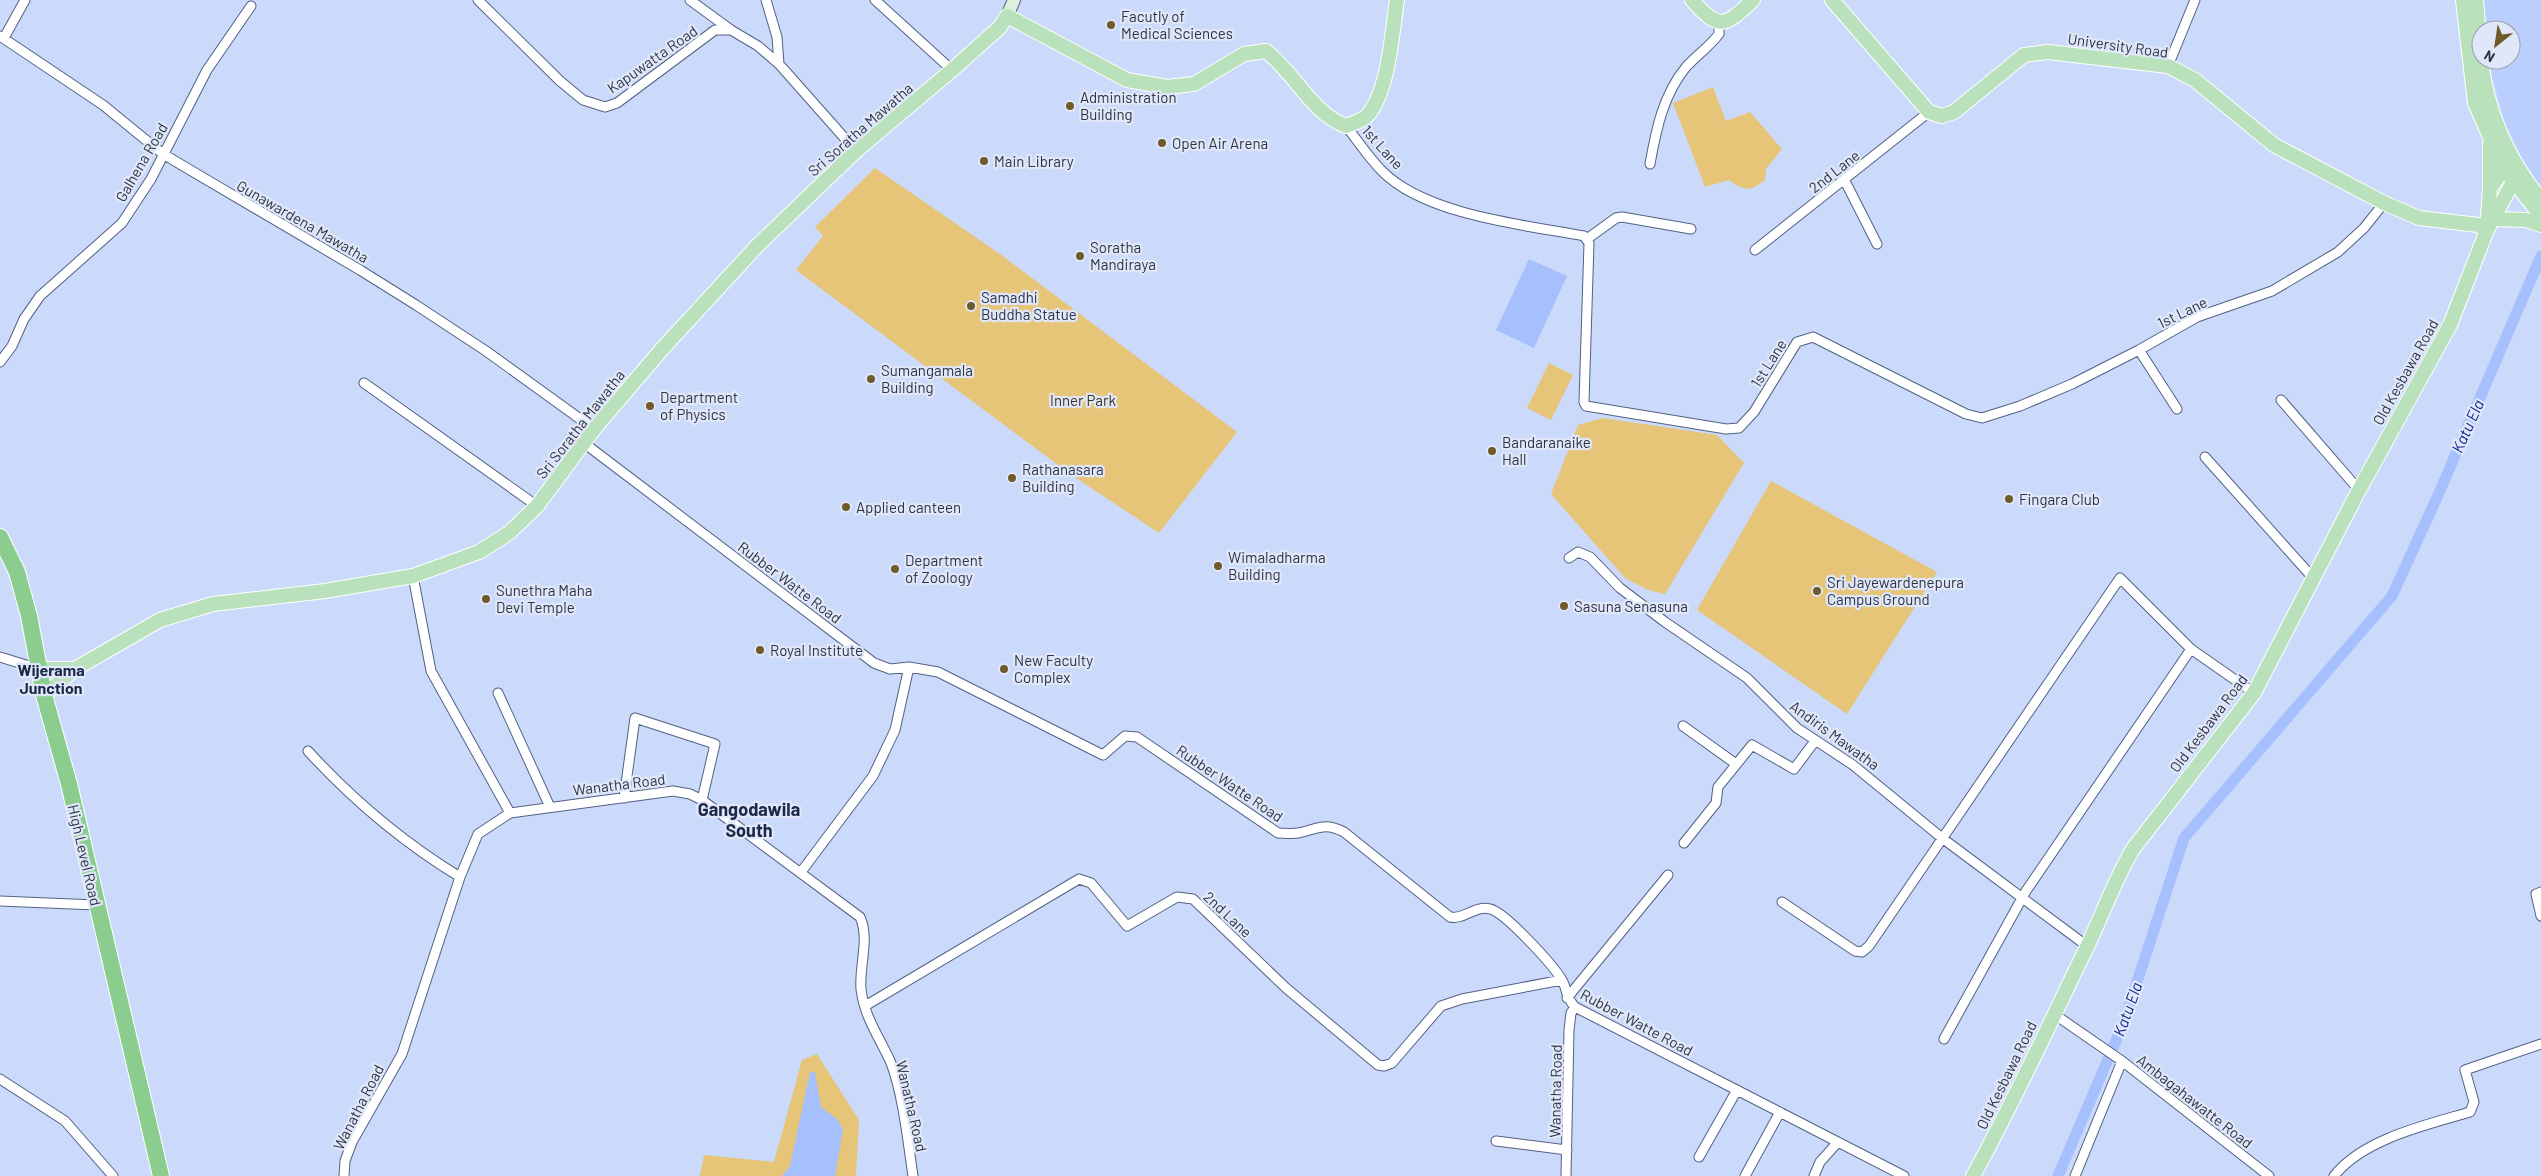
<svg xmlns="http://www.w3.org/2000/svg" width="2541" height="1176" font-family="Barlow,sans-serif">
	<rect width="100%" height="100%" fill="#cbdafa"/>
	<path fill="#bacffe" d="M2479,0h62v186l-16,-22 -11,-21 -9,-20 -13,-47 -3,-16h22v-30h-27z"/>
	<path fill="#e6c478" d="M1713,87l13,34 24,-9 32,37 -16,20 -1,11c-15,12 -21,11 -36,0l-24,7 -32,-84z
		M875,168l125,86 237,178 -78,101 -89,-59 -274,-204 27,-34 -8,-9z
		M1549,363l24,12 -22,45 -24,-12z
		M1603,418l114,17 27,28 -79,131 -17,-4 -23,-12 -74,-84 27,-69z
		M1771,481l166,91 -90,142 -150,-104z
		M817,1054l42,66 -3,56h-156l4,-21 70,7 28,-102z"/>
	<path fill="#a5c0fd" d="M1529,259l38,17 -33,72 -38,-18z
		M810,1072h5l6,35 15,11 7,11 -8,47h-53l8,-10z"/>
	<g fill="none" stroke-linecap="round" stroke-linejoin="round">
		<path stroke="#a5c0fd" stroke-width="11" d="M2058,1176l66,-154 60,-184 208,-242 47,-103 102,-237"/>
		<g stroke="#526184" stroke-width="11">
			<path id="street" d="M478,0l82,81 23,19 22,7 12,-4 98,-73h16l27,16 21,18
				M690,0l41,30
				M766,0l11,37 2,27 77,87
				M875,0l77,70
				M0,36l103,69 60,49 197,116 56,35 70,46 108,78
				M4,38l21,-38
				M2168,66l27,-66
				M1346,126c12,15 23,32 36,45 43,44 143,54 202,65l5,7 -5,159 2,4 140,23 13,-1 15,-16 43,-70 16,-5 153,77 16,4 38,-12 52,-22 67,-34 58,-33 75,-26 66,-39 26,-24 20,-25
				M1650,164c6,-34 13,-69 36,-97 11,-12 23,-20 33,-33v-11
				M1845,181l32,63
				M1587,239l29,-21 6,-1 69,12
				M1755,250l174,-138
				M2139,350l38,59
				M0,362l12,-16 12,-27 16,-23 82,-73 29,-44 56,-109 44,-64
				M364,383l173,123
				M2281,400l78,90
				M584,443l290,220 16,6 19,-2 29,5 165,83 22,-19 12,1 141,96c6,0 14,1 20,0 20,-4 26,-11 46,-1l106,85c14,3 25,-12 40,-8 15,3 63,56 72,71 6,10 2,15 13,27l329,169
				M2205,457l109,122
				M1569,558l9,-6 12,5 30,31 45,34 82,56 50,50 56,37 89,73 145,108
				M413,576l18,95 79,142
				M0,657l39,12
				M498,693l52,114
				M1683,726l53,38
				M308,751c44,48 96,92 152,126
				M624,798l11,-80 80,26 -13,56
				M1684,843l32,-40 2,-16 34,-42 42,24 21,-28
				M801,872l72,-96 22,-46 14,-63
				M2541,892l-5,2 5,22
				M0,901l96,4
				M1782,902l73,49 7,1 7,-6 251,-368 71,71 63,44
				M1567,998l101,-123
				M865,1006l214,-127 12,4 36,43 50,-29 16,2 93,89 92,77 6,1 8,-3 49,-57 21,-7 100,-19
				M2054,1014l68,47 147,115
				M1944,1039l82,-148 165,-242
				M0,1079l65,42 48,55
				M1496,1141l71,9
				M1699,1157l38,-67
				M344,1176l1,-15 7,-19 50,-88 58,-177 18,-43 32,-21 163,-22 17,3 12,6 158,117c10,22 -1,48 1,72 3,28 19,49 30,74 12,31 17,80 22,113
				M1566,1176l3,-146 2,-17 4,-6
				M1745,1176l35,-64
				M1814,1176l6,-14 18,-20
				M2075,1176l47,-115
				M2334,1176c29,-37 92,-51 136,-64l4,-10 -9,-32 76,-26"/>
		</g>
		<g stroke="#526184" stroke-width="14">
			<path id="secondary" d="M1007,16l7,-16"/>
		</g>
		<g stroke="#fff" stroke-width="16">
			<path id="primary" d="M1692,0c27,31 33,27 61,0
				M1832,0l97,112 13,4 12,-4 70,-57 24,-3 120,14 27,14 79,65 110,58 35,15 59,7 9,5
				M2463,0l12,103 29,66 37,47
				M2476,0l5,58
				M2481,60c5,51 28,101 60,140
				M2490,144v44
				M2495,219l31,1 15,5
				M2487,229l3,-41 14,-19
				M39,669h36
				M44,695l31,-26 85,-49 53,-16 112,-13 88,-15 66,-24 30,-19 28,-27 57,-77 68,-80 96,-104 98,-94 96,-81 48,-43 7,-11 120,64 40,7 27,-3 50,-30 22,-3c29,22 45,62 80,75 7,-3 16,-5 21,-10 22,-25 25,-84 30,-116
				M1973,1176c41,-74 76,-151 113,-227 16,-33 28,-68 47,-100l121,-156 105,-203 91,-165 37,-95 26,-48"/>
		</g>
		<g stroke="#fff" stroke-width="18">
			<path id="highway" d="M0,537l17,35 12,44 15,79 25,89 92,392"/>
		</g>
		<use href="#street" stroke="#fff" stroke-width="9"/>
		<use href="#secondary" stroke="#dcf0dd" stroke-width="12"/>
		<use href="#primary" stroke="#b9e1bc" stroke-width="14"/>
		<use href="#highway" stroke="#8bcd8f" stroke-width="16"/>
	</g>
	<g fill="#705a2a" stroke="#e0e7f8" stroke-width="2">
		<circle cx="1111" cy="25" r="5"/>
		<circle cx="1070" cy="106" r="5"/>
		<circle cx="1162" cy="143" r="5"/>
		<circle cx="984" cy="161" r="5"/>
		<circle cx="1080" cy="256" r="5"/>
		<circle cx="971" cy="306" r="5"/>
		<circle cx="871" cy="379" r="5"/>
		<circle cx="650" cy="406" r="5"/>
		<circle cx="1492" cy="451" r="5"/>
		<circle cx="1012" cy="478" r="5"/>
		<circle cx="2009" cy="499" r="5"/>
		<circle cx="846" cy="507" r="5"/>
		<circle cx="1218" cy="566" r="5"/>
		<circle cx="895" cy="569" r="5"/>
		<circle cx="1817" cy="591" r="5"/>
		<circle cx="486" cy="599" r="5"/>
		<circle cx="1564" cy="606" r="5"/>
		<circle cx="760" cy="650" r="5"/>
		<circle cx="1004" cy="669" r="5"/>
	</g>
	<g text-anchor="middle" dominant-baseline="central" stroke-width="4.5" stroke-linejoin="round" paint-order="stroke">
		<g font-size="15" fill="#2d3444" stroke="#e0e7f8" text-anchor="start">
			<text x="1121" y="16">Facutly of<tspan x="1121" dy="17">Medical Sciences</tspan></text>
			<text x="1080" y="97">Administration<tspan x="1080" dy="17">Building</tspan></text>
			<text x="1172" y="143">Open Air Arena</text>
			<text x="994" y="161">Main Library</text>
			<text x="1090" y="247">Soratha<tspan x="1090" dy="17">Mandiraya</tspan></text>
			<text x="981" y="297">Samadhi<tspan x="981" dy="17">Buddha Statue</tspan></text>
			<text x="881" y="370">Sumangamala<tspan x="881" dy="17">Building</tspan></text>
			<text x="660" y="397">Department<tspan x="660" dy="17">of Physics</tspan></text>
			<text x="1502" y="442">Bandaranaike<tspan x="1502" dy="17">Hall</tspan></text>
			<text x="1022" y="469">Rathanasara<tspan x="1022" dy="17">Building</tspan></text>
			<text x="2019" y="499">Fingara Club</text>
			<text x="856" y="507">Applied canteen</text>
			<text x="1228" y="557">Wimaladharma<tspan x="1228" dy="17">Building</tspan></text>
			<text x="905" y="560">Department<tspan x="905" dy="17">of Zoology</tspan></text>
			<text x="1827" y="582">Sri Jayewardenepura<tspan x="1827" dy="17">Campus Ground</tspan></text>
			<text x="496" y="590">Sunethra Maha<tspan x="496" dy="17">Devi Temple</tspan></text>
			<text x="1574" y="606">Sasuna Senasuna</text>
			<text x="770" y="650">Royal Institute</text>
			<text x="1014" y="660">New Faculty<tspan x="1014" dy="17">Complex</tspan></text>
		</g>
		<g font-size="15" fill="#2d3444" stroke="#e0e7f8">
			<text transform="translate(2118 45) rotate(8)">University Road</text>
			<text transform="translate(652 59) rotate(-35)">Kapuwatta Road</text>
			<text transform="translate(860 129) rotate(-41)">Sri Soratha Mawatha</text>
			<text transform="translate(1383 147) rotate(48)">1st Lane</text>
			<text transform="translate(141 162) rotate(-60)">Galhena Road</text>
			<text transform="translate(1834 171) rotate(-38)">2nd Lane</text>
			<text transform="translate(303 221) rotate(30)">Gunawardena Mawatha</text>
			<text transform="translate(2182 312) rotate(-26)">1st Lane</text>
			<text transform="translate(1768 363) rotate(-58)">1st Lane</text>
			<text transform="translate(2405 372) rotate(-61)">Old Kesbawa Road</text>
			<text transform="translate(580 424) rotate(-52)">Sri Soratha Mawatha</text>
			<text transform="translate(790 582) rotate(37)">Rubber Watte Road</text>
			<text transform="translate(2208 723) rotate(-53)">Old Kesbawa Road</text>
			<text transform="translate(1835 735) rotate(36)">Andiris Mawatha</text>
			<text transform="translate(1230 783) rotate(34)">Rubber Watte Road</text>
			<text transform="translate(619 784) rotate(-7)">Wanatha Road</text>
			<text transform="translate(85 855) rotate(77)">High Level Road</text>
			<text transform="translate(1228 914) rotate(43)">2nd Lane</text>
			<text transform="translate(1637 1022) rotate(28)">Rubber Watte Road</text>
			<text transform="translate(2006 1075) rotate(-64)">Old Kesbawa Road</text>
			<text transform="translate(1555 1091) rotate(-89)">Wanatha Road</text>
			<text transform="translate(2195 1101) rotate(38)">Ambagahawatte Road</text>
			<text transform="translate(912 1106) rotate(77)">Wanatha Road</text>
			<text transform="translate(358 1107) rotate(-63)">Wanatha Road</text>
		</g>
		<g font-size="15" fill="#3e3520" stroke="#e0e7f8">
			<text x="1083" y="400">Inner Park</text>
		</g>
		<g font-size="16" font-style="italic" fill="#0a1e8f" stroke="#e0e7f8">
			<text transform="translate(2467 426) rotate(-66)">Katu Ela</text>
			<text transform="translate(2127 1009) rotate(-70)">Katu Ela</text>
		</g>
		<g font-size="16" font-weight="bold" fill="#1c2847" stroke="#e0e7f8">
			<text x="51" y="669">Wijerama<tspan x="51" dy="18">Junction</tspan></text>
		</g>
		<g font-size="18" font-weight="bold" fill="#1c2847" stroke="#e0e7f8">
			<text x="749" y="809">Gangodawila<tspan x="749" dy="21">South</tspan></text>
		</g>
	</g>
	<g transform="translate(2496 45) rotate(210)"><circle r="24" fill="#e0e7f8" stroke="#989fb0"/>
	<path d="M0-4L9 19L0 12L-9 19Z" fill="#705a2a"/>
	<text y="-8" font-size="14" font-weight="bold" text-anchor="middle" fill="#2d3444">N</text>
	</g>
</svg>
